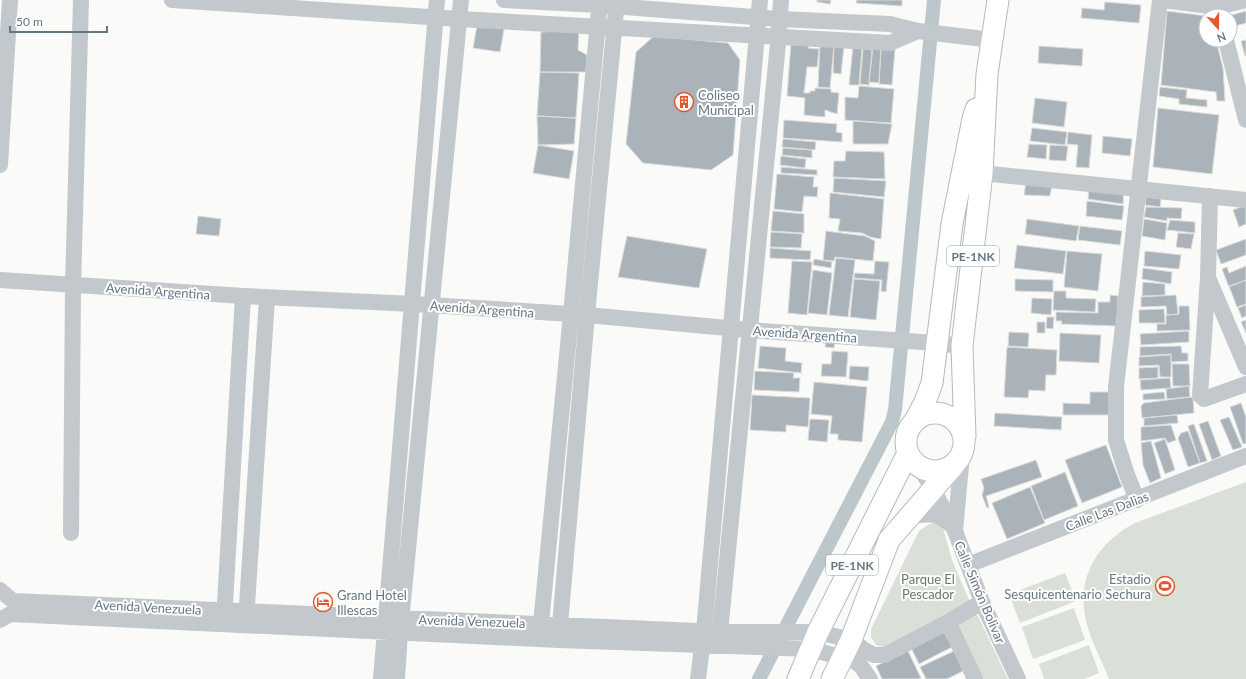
<svg xmlns="http://www.w3.org/2000/svg" width="1246" height="679" font-family="Lato,sans-serif">
	<rect width="100%" height="100%" fill="#fafaf8"/>
	<path fill="#dadfd7" d="M1246,482v197h-137c-7,-18 -17,-36 -22,-54 -12,-45 8,-81 48,-102z
		M929,524h8l6,4 9,32 18,42 -86,45 -8,-2 -5,-8v-8l48,-98z
		M1065,573l11,28 -56,22 -11,-29z
		M1074,608l11,32 -52,19 -11,-32z
		M977,614l31,65h-29l-26,-53z
		M1089,645l10,28 -15,6h-40l-5,-15z"/>
	<g fill="none" stroke-linecap="round" stroke-linejoin="round">
		<path stroke="#bbc7cb" stroke-width="14" d="M759,679l133,-257 3,-12 39,-410"/>
	</g>
	<path fill="#aab3b9" stroke="#dcdcda" d="M817,0h14l-1,4 -13,-2z
		M857,0h45v6l-46,-3z
		M1105,2l36,3 -2,18 -58,-5 1,-10 22,2z
		M1167,11l39,5v24h10l7,28 2,33h-8l-1,-9 -55,-7z
		M1246,11v12l-11,3 -3,-11z
		M478,20l27,4 -5,28 -27,-4z
		M579,30l-1,20 9,5 -1,17h-46l1,-40z
		M654,36l74,7 12,17 -7,95 -22,15 -68,-7 -17,-19 10,-92z
		M1246,40v16h-1l-4,-15z
		M791,43l18,2 -1,3 11,1 -2,18h-10l-3,26h6v-2h5v-3l16,1v3l8,1 -2,21 -12,-4v7l-21,-2 1,-17 -18,-2z
		M820,44l14,1 -4,43 -12,-1z
		M834,46h10l-3,28 -8,-1z
		M853,46l9,2 -3,37h-10z
		M1039,46l44,3 -1,17 -44,-3z
		M873,47h8l-2,36 -10,-1z
		M881,48l14,1 -3,36 -13,-1z
		M863,49l9,1 -3,35 -9,-1z
		M540,72l39,1 -3,45 -39,-2z
		M859,86l35,3 -3,34 -46,-3v-23l13,1z
		M1160,87l27,3 -1,8 21,2v7l-28,-3v-5l-20,-3z
		M1035,98l32,4 -3,25 -32,-4z
		M1158,108l61,7 -7,59 -59,-7z
		M537,116l39,2 -2,26 -36,1z
		M784,120l53,4 -1,8 6,1v9l-59,-4z
		M853,121l39,3 -4,20h-35z
		M1032,128l35,4 -2,13 -35,-4z
		M1068,132l24,3 -3,33 -13,-1 2,-22 -11,-1z
		M1103,136l29,3 -2,17 -28,-3z
		M783,139l33,3 -1,8 -33,-3z
		M1029,144l18,1 -1,14 -19,-2z
		M538,145l36,6 -5,28 -36,-6z
		M1050,145l18,1 -2,15 -17,-1z
		M783,148l29,2v8l-30,-3z
		M846,151l38,1 1,27 -52,-2 1,-16h11z
		M781,156l25,3 -1,9 -25,-3z
		M781,167l36,3v5l-36,-2z
		M777,174l37,3 -1,10h5l-1,10 -13,-1 -2,16 -28,-3z
		M834,178l52,3 -2,16 -51,-5z
		M1026,182l26,2 -2,12 -26,-1z
		M1089,188l35,3 -1,13 -35,-5z
		M830,193l54,6 -3,40 -11,-2 -8,-4 -24,-2 2,-12 -11,-1z
		M1146,197l15,2 -1,8 -15,-2z
		M1087,201l37,5 -2,14 -36,-4z
		M1246,205v19l-7,3 -6,-17z
		M1146,207l36,1 -1,11 -14,-1v3l-23,-4z
		M773,211l31,3v19l-33,-2z
		M198,216l23,3 -2,17 -23,-2z
		M1027,219l52,7 -3,15 -51,-7z
		M1144,219l23,4 -2,17 -23,-4z
		M1170,220l25,2v11l-28,-3z
		M1080,226l42,5 -2,14 -42,-5z
		M826,231l39,5 10,5 -2,20 -38,-4 -1,4 -11,-1z
		M771,232l31,2 -1,14 -31,-1z
		M1178,233l16,1 -3,15 -15,-2z
		M627,236l80,13 -8,39 -81,-11z
		M1246,239v16l-25,9 -5,-14z
		M1017,245l49,6 -3,23 -49,-6z
		M770,248l41,3 -1,9 -40,-2z
		M1067,251l35,3 -4,37 -34,-4z
		M1145,251l36,4 -2,14 -35,-3z
		M836,258l19,2 -7,57 -19,-2z
		M814,259l18,3 -1,6 -18,-3z
		M792,261l20,1 -5,53 -19,-2z
		M875,261l14,1 -3,30 -5,-1 1,-11 -28,-2 1,-5 19,1z
		M1246,266v14l-17,7 -7,-18 5,-2 2,6z
		M1143,268l29,4 -1,12 -29,-5z
		M813,270l19,3 -5,42 -19,-2z
		M854,279l26,2 -4,39 -26,-3z
		M1015,279l38,1v12l-38,-1z
		M1246,280v24l-9,3 -8,-21z
		M1143,282l22,2v11l-23,1z
		M1054,291h12v7l30,1 -1,13 -42,-2z
		M1110,295l8,1 -1,30 -56,-2 1,-3h-6v-9l42,1v-11h12z
		M1176,295l2,19 -11,1 -1,-9 -25,1v-10z
		M1032,298l20,1 -1,16 -20,-2z
		M1246,305v11l-4,2 -4,-10z
		M1179,306h10l1,24 -33,1v-7h9v-9l13,-1z
		M1164,309l1,14h-26v-13z
		M1047,317h7l-1,12 -7,-1z
		M1246,320v13l-5,-11z
		M1037,322h8v11h-8z
		M1189,331v11l-48,3 -1,-11z
		M1009,332l20,1 -1,14 -20,-1z
		M1060,333l41,2 -2,28 -40,-2z
		M826,339l9,1 -1,8 -9,-1z
		M760,346l26,2 -1,13 17,2 -1,10 -43,-5z
		M1181,346l1,7h6v8l-17,1v-8l-31,2v-9z
		M1007,347l50,3 -1,25h-10l-1,16 -16,-1 -1,8 -24,-1z
		M832,351l16,1 -2,25 -25,-1 1,-12h9z
		M1171,355v22h-11l-1,-12 -20,1v-9z
		M1172,364h17l1,22h-17z
		M850,366l19,1 -1,14 -19,-2z
		M1158,367v11l-19,1v-11z
		M755,371l39,2 -1,5h7l-1,14 -45,-2z
		M1170,378l1,10 -30,2 -1,-10z
		M814,382l53,5 -5,55 -24,-2v-6h-8l2,-18 -21,-2z
		M1189,386l1,11 -23,2 -1,-10z
		M1090,392h21v23h-48v-12l27,1z
		M1164,392l1,7 -22,1v-6z
		M752,395l58,3 -2,29 -22,-2v7l-36,-2z
		M1190,397l3,1 1,15 -52,5 -1,-12 3,-3z
		M1241,403l5,14v26l-3,1 -13,-37z
		M995,413l67,4 -1,13 -67,-4z
		M1177,415l1,8 -34,3v-8z
		M1229,417l13,30 -9,3 -13,-30z
		M810,419l19,1 -2,22 -19,-2z
		M1208,421l13,35 -9,4 -13,-36z
		M1194,424l13,37 -7,2 -12,-37z
		M1171,425l5,15 -8,3 -3,-5 -24,3v-14z
		M1188,431l12,32 -12,4 -10,-29 3,-5z
		M1165,439l10,31 -10,4 -11,-31z
		M1151,441l10,37 -11,5 -7,-18 -2,-22z
		M1106,445l16,42 -40,16 -17,-43z
		M1036,460l6,17 -56,19 3,11 -2,1 -5,-13 2,-7 -3,-9z
		M1065,472l13,34 -34,14 -13,-34z
		M1030,487l15,36 -38,16 -15,-36z
		M944,632l8,15 -33,17 -8,-16z
		M908,651l13,27 -3,1h-36l-6,-13z
		M954,651l9,20 -16,8h-21l-6,-12z"/>
	<g fill="none" stroke-linecap="round" stroke-linejoin="round">
		<g stroke="#b5babe" stroke-width="23">
			<path id="major" d="M906 442a29 29 0 1 1 58 0a29 29 0 1 1-58 0Z
				M916,419l9,-17 7,-19 20,-159 21,-105 3,-10
				M965,437l-3,-91 20,-173 5,-99 11,-74
				M798,679l20,-47 90,-179
				M832,679l19,-39 38,-100 65,-75"/>
		</g>
		<path stroke="#c3c8cc" stroke-width="16" d="M172,0l287,19 431,24 28,-12
			M504,0l95,5 180,14 111,5 28,7 74,9
			M1163,0l54,7 29,-7
			M1226,40l20,80
			M0,165l10,-165
			M982,173l264,27
			M1210,196l-2,81 -8,118 4,4 42,-15
			M0,280l243,16 170,8 174,11 162,15 187,13 26,3
			M1209,280l37,87
			M918,466l15,23 22,42 27,71 36,77
			M1137,500l-11,-28 -10,-32v-53l44,-387
			M908,517c19,-4 28,-5 43,8
			M955,531l7,-76
			M71,533l2,-248 8,-285
			M968,565l278,-109
			M0,590l13,11 707,31h98l33,8 12,9 11,6h11l63,-33 34,-20
			M0,620l10,-6 549,26 252,9 43,12 7,5 9,13
			M224,620l19,-324
			M246,621l21,-323
			M948,622l27,57
			M540,634l31,-320 29,-314
			M559,636l28,-321 30,-315
			M719,642l59,-598 3,-44
			M381,679l56,-679
			M397,679l3,-47 61,-632
			M698,679l6,-48 56,-631"/>
		<use href="#major" stroke="#fff" stroke-width="21"/>
	</g>
	<defs>
		<g id="building-ring" transform="scale(1)"><circle r="9.5" fill="#fff" stroke="#e4572e" stroke-width="1.5"/><path d="M-4-6H4V6H1V3H-1V6H-4ZM-2.5-4.3h1.7v1.8h-1.7ZM.8-4.3h1.7v1.8H.8ZM-2.5-1h1.7V.8h-1.7ZM.8-1h1.7V.8H.8Z" fill="#e4572e"/></g>
		<g id="stadium-ring" transform="scale(1)"><circle r="9.5" fill="#fff" stroke="#e4572e" stroke-width="1.5"/><path d="M0-5a6.5 5 0 1 0 0 10a6.5 5 0 1 0 0-10ZM-3.5-1.8h7v3.6h-7Z" fill="#e4572e"/></g>
		<g id="hotel-ring" transform="scale(1)"><circle r="9.5" fill="#fff" stroke="#e4572e" stroke-width="1.5"/><path d="M-6-4.5h1.5V1H6V5H4.5V3h-9V5H-6ZM-4 0a1.8 1.8 0 1 1 3.6 0ZM.5 0V-2.5h3Q6-2.5 6 0Z" fill="#e4572e"/></g>
	</defs>
	<g fill-rule="evenodd">
		<use href="#building-ring" x="684" y="102"/>
		<use href="#stadium-ring" x="1165" y="586"/>
		<use href="#hotel-ring" x="323" y="602"/>
	</g>
	<g text-anchor="middle" dominant-baseline="central" stroke-width="4" stroke-linejoin="round" paint-order="stroke">
		<g fill="#fff" stroke="#939fa8" stroke-width="1">
			<rect x="947" y="246" width="52" height="20" rx="3"/>
			<rect x="826" y="555" width="52" height="20" rx="3"/>
		</g>
		<g font-size="12" font-weight="bold" fill="#657683">
			<text x="973" y="256">PE-1NK</text>
			<text x="852" y="565">PE-1NK</text>
		</g>
		<g font-size="13" fill="#657683" stroke="#fff" text-anchor="start">
			<text x="698" y="95">Coliseo<tspan x="698" dy="15">Municipal</tspan></text>
			<text x="1151" y="579" text-anchor="end">Estadio<tspan x="1151" dy="15">Sesquicentenario Sechura</tspan></text>
			<text x="337" y="595">Grand Hotel<tspan x="337" dy="15">Illescas</tspan></text>
		</g>
		<g font-size="13" fill="#657683" stroke="#fff">
			<text transform="translate(158 291) rotate(4)">Avenida Argentina</text>
			<text transform="translate(482 309) rotate(4)">Avenida Argentina</text>
			<text transform="translate(805 334) rotate(4)">Avenida Argentina</text>
			<text transform="translate(1107 511) rotate(-21)">Calle Las Dalias</text>
			<text transform="translate(980 592) rotate(67)">Calle Simón Bolivar</text>
			<text transform="translate(148 607) rotate(3)">Avenida Venezuela</text>
			<text transform="translate(472 621) rotate(2)">Avenida Venezuela</text>
		</g>
		<g font-size="13" fill="#687a64" stroke="#fff">
			<text x="928" y="579">Parque El<tspan x="928" dy="15">Pescador</tspan></text>
		</g>
	</g>
	<g transform="translate(1218 28) rotate(159)"><circle r="19" fill="#ffffff" stroke="#c1c8cd"/>
	<path d="M0-3L7 15L0 10L-7 15Z" fill="#e4572e"/>
	<text y="-6" font-size="11" font-weight="bold" text-anchor="middle" fill="#657683">N</text>
	</g>
	<path d="M10 26v6h97v-6" fill="none" stroke="#657683" stroke-width="2"/>
	<text x="16" y="26" font-size="12" fill="#657683" stroke="#ffffff" stroke-width="3" paint-order="stroke">50 m</text>
</svg>
